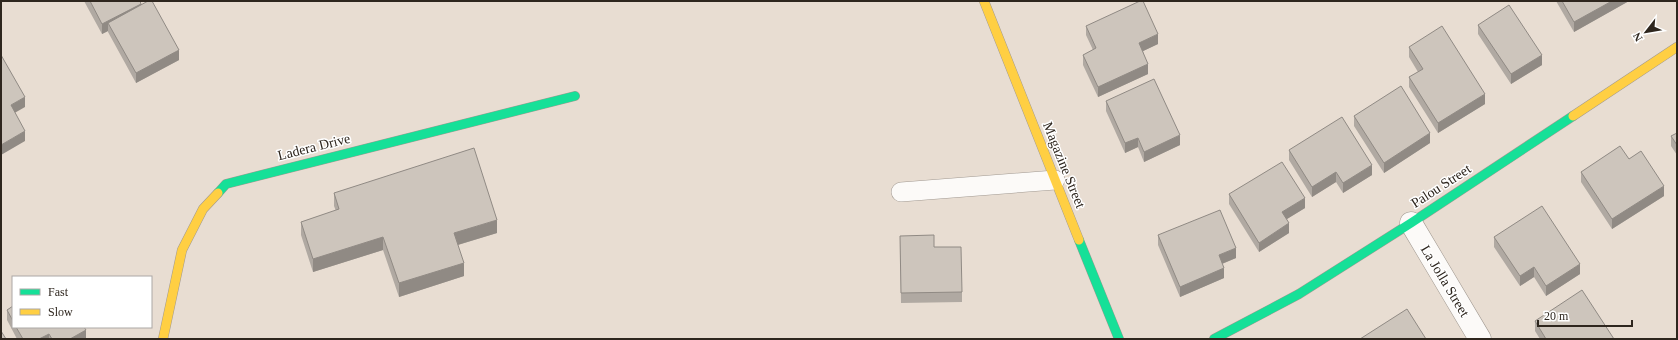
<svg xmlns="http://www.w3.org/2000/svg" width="1678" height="340" font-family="'Times New Roman',serif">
	<rect width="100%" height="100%" fill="#e8ddd2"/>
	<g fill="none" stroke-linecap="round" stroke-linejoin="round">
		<g stroke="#a19991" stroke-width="20">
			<path id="lane" d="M901,192l154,-12"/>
		</g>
		<g stroke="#a19991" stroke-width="23">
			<path id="street" d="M1411,223l69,116"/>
		</g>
		<g stroke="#a19991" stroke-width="10">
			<path id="fast" d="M218,193l8,-9 349,-88
				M1079,240l40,99
				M1214,339l85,-45 112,-71 162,-107"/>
		</g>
		<g stroke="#a19991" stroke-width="10">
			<path id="slow" d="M984,1l95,239
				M1573,116l104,-69
				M163,339l19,-89 21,-41 15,-16"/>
		</g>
		<use href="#lane" stroke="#fcfaf8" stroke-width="19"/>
		<use href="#street" stroke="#fcfaf8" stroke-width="22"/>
		<use href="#fast" stroke="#16e098" stroke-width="9"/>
		<use href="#slow" stroke="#ffcf43" stroke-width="9"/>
	</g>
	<path fill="#b0a9a2" d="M84,1h56l1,3 38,56 -43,23 -28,-51v-1l-6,3z
		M1556,1h73l-55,31z
		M1478,25l64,40 -31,19 -33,-50z
		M1086,26l72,18 -15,7 5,23 -50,23 -15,-32v-10l10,-5 -7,-15z
		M1409,47l76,57 -47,29 -29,-46v-10l9,-5 -9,-15z
		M1106,101l74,44 -36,17 -6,-15 -13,6 -19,-42z
		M1354,116l76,27 -46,30 -30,-47z
		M1677,133v22l-6,-9v-10z
		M1289,150l83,25 -29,18 -7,-11 -24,15 -23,-37z
		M1629,159l35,37 -52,33 -31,-47v-10z
		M334,193l163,40 -39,12 6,31 -65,21 -16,-47 -70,22 -12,-37v-13l35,-11 -2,-5z
		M1229,194l76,14 -18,11 2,14 -30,19 -30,-48z
		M1158,235l78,23 -14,6 2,14 -44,19 -22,-52z
		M900,236l34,11 28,45v10l-61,1z
		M1494,237l86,37 -34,22 -12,-19 -14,9 -26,-39z
		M13,306v21h71l2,12h-69l-10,-19v-10z
		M1535,321l79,18h-74l-5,-8z"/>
	<path fill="#908a84" d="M1612,1h17l-55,31v-10z
		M141,4v9l-33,10v8l-6,3v-10z
		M1158,34v10l-19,9v-10z
		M179,50v10l-43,23v-10z
		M1542,55v10l-31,19v-10z
		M1148,64v10l-50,23v-10z
		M1485,94v10l-47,29v-10z
		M25,97v10l-14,8v-10z
		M25,131v10l-24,14v-10z
		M1430,133v10l-46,30v-10z
		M1180,135v10l-36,17v-10z
		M1138,138v9l-13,6v-10z
		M1372,165v10l-29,18v-10z
		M1336,172v10l-24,15v-10z
		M1664,186v10l-52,33v-10z
		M1305,198v10l-23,14v-10z
		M497,220v13l-43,13v-13z
		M1289,223v10l-30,19v-9z
		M383,237v13l-70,22v-13z
		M1236,248v10l-17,7v-10z
		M464,263v13l-65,21v-14z
		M1580,264v10l-34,22v-10z
		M1534,267v10l-14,9v-10z
		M1224,268v10l-44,19v-10z
		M86,330v9h-16z
		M49,334v5h-10z"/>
	<path fill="#cdc5bc" stroke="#908a84" d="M90,1h50l1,3 -39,20z
		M148,1h4l27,49 -43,23 -28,-50z
		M1140,1h3l15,33 -19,9 9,21 -50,23 -15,-32 13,-7 -10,-22z
		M1562,1h50l-38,21z
		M1509,5l33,50 -31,19 -33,-49z
		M1442,26l43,68 -47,29 -29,-46 14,-8 -14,-22z
		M1,55l24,42 -14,8 14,26 -24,14z
		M1154,79l26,56 -36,17 -6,-14 -13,5 -19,-42z
		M1401,86l29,47 -46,30 -30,-47z
		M1342,117l30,48 -29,18 -7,-11 -24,15 -23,-37z
		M1677,133v12l-6,-9z
		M1620,146l9,13 12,-8 23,35 -52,33 -31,-47z
		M474,148l23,72 -43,13 10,30 -65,20 -16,-46 -70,22 -12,-37 38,-13 -5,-16z
		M1282,162l23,36 -23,14 7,11 -30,20 -30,-49z
		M1542,206l38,58 -34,22 -12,-19 -14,9 -26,-39z
		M1220,210l16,38 -17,7 5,13 -44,19 -22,-52z
		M934,235v12h27l1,45 -61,1 -1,-57z
		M1582,290l32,49h-68l-11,-18z
		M13,306v15l-6,-11z
		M1407,309l19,30h-66z
		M16,327h68l2,3 -16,9h-18l-3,-5 -10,5h-16z
		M1,331l5,8h-5z"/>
	<g text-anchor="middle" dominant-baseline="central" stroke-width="3" stroke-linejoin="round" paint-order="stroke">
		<g font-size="14" fill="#2e261e" stroke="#fff">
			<text transform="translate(314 147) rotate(-14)">Ladera Drive</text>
			<text transform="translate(1064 165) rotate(68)">Magazine Street</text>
			<text transform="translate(1441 186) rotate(-33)">Palou Street</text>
			<text transform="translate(1445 281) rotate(59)">La Jolla Street</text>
		</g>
	</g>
	<rect width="1678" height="340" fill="none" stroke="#2e261e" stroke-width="4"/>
	<rect x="12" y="276" width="140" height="52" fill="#ffffff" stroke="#aba8a5"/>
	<rect x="20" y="289" width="20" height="6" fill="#16e098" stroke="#aba8a5"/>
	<text x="48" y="296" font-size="12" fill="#2e261e">Fast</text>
	<rect x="20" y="309" width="20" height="6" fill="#ffcf43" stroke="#aba8a5"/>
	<text x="48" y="316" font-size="12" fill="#2e261e">Slow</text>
	<g transform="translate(1646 32) rotate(239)" stroke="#ffffff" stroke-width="3" paint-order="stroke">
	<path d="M0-3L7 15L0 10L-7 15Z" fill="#2e261e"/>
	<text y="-6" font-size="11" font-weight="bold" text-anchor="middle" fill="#2e261e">N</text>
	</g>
	<path d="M1538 320v6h94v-6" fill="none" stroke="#2e261e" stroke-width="2"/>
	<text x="1544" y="320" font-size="12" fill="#2e261e" stroke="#ffffff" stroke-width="3" paint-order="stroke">20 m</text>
</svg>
